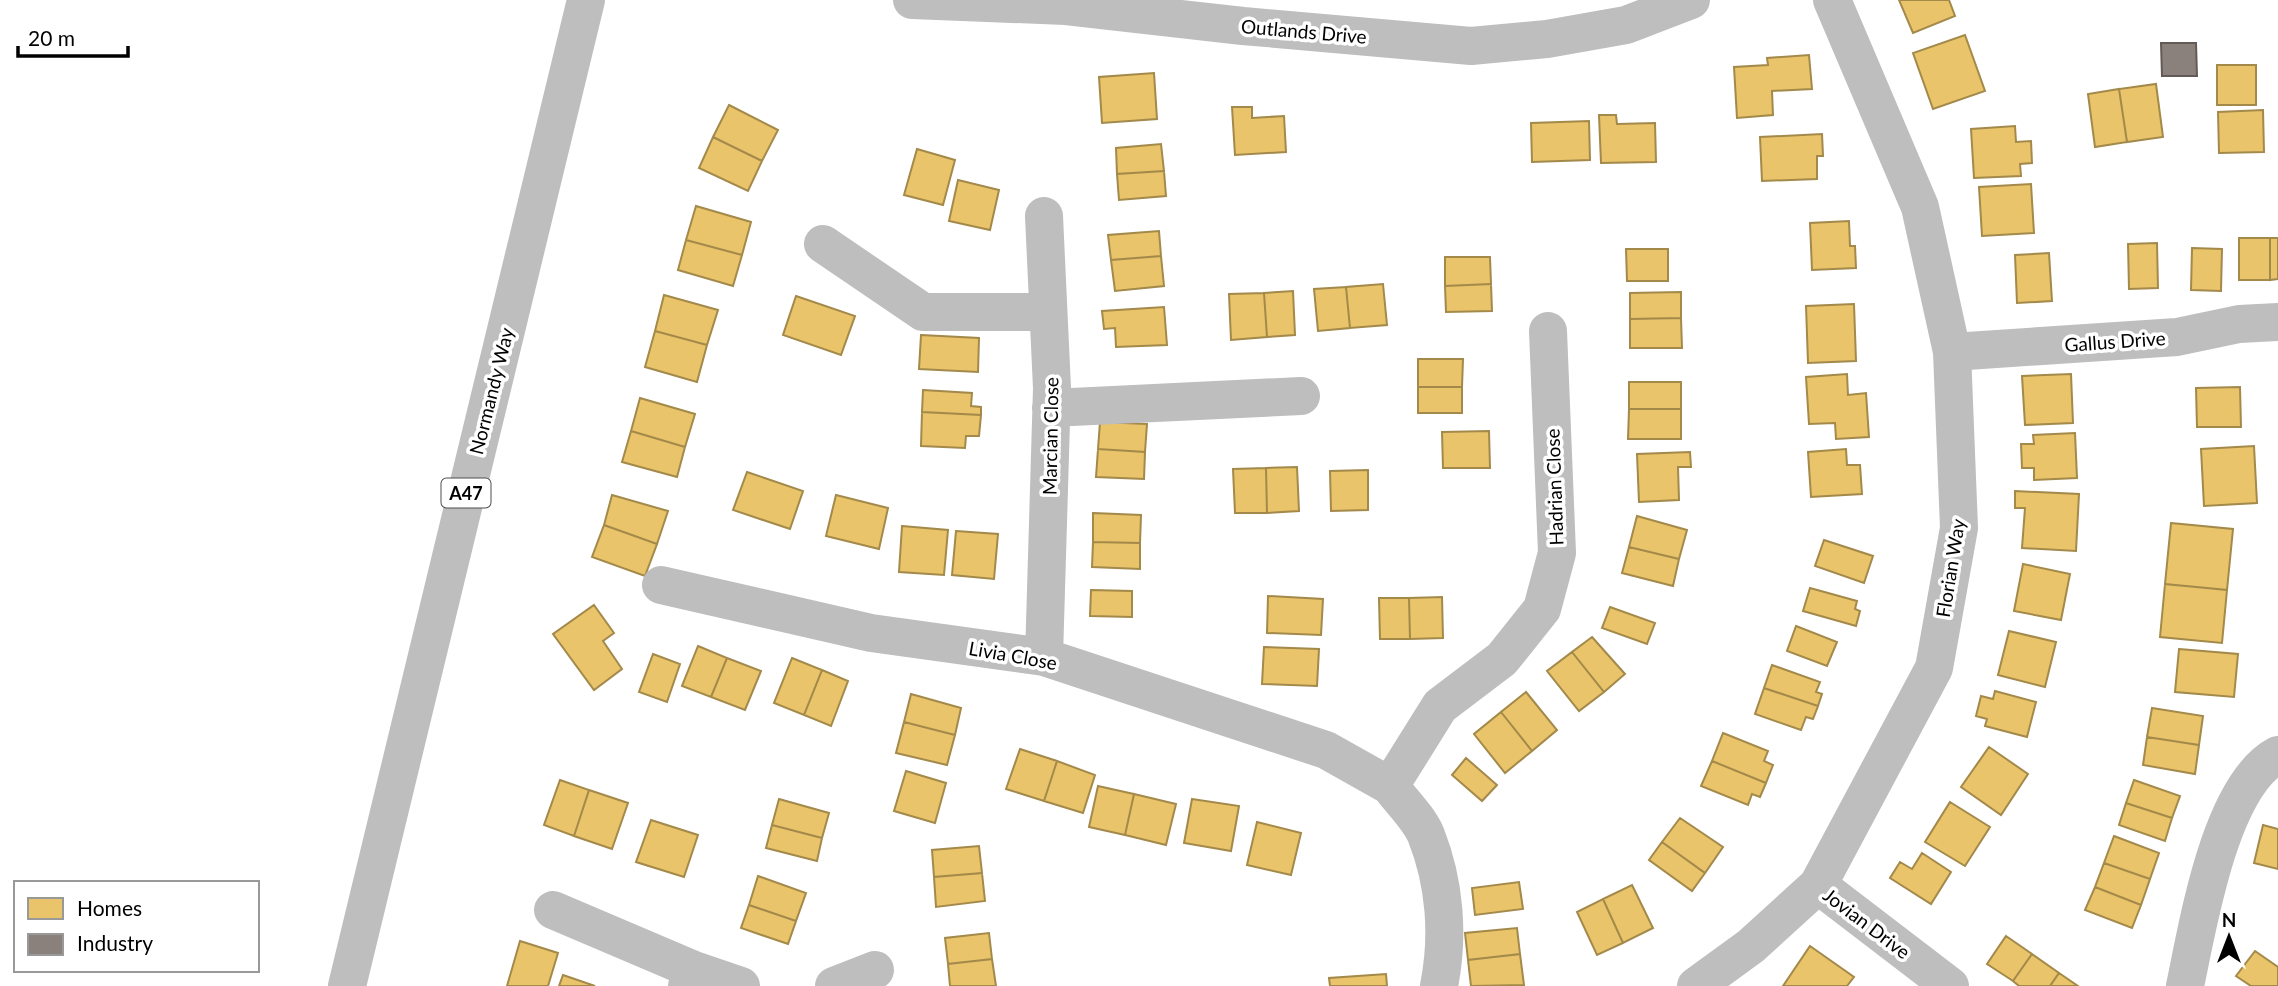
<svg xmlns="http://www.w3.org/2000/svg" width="2278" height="986" font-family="Lato,sans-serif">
	<rect width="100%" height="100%" fill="#fff"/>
	<path fill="#e9c46a" stroke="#a3894a" stroke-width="2" d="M1899,0h50l6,16 -42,17z
		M1965,35l20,56 -52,18 -20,-56z
		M1809,55l3,34 -40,2 1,24 -36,3 -3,-51 34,-2 -1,-7z
		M2217,65h39v40h-39z
		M1154,73l3,46 -55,4 -3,-46z
		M2156,84l7,53 -36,5 -8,-53z
		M2119,89l8,53 -32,5 -7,-53z
		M729,105l49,25 -16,31 -49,-24z
		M1232,107h20v11l32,-2 2,36 -51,3z
		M2263,110l1,42 -45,1 -1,-41z
		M1599,115h17l1,9 38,-1 1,39 -55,1z
		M1589,121l1,39 -58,2 -1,-39z
		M2015,126l1,16 15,-1 1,22 -12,1 1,12 -47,2 -3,-49z
		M1822,134l1,22h-6v23l-55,2 -2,-44z
		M713,137l49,24 -14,30 -49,-23z
		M1161,144l3,27 -47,3 -1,-26z
		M917,149l38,11 -12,45 -39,-10z
		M1164,171l2,25 -47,4 -2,-26z
		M958,180l41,10 -9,40 -41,-9z
		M2031,184l3,49 -52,3 -3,-49z
		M696,206l55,16 -9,33 -56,-15z
		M1849,221l1,25h5l1,22 -44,2 -2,-47z
		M1159,231l2,25 -50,4 -3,-25z
		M2239,238h31v42h-31z
		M2270,238h8v41l-8,1z
		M686,240l56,15 -9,31 -55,-16z
		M2157,243l1,45 -29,1 -1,-45z
		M2192,248l30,1 -1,42 -30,-1z
		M1626,249h42v32h-41z
		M2049,253l3,48 -35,2 -2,-48z
		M1161,256l3,30 -49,5 -4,-31z
		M1445,257h45l1,27 -46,2z
		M1383,284l4,41 -37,3 -4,-41z
		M1491,284l1,27 -46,1 -1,-26z
		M1346,287l4,41 -32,3 -4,-42z
		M1293,291l2,44 -28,2 -3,-44z
		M1681,292v26l-51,1v-26z
		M1264,293l3,44 -36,3 -2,-46z
		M664,295l54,15 -11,35 -52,-14z
		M796,296l59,20 -14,39 -58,-20z
		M1854,304l2,57 -48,2 -2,-57z
		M1164,307l3,38 -51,2 -1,-19 -11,1 -2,-18z
		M1681,318l1,30h-52v-29z
		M655,331l52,14 -10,37 -52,-15z
		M921,335l58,3 -1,34 -59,-3z
		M1418,359h45l-1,28h-44z
		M1847,374l1,21 18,-2 3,44 -33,2 -1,-16 -26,1 -3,-47z
		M2071,374l2,49 -48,2 -3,-49z
		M1629,382h52v27h-52z
		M1418,387h44v26h-44z
		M2240,387l1,40h-44l-1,-39z
		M923,390l49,3 -1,13 10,1v8l-59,-3z
		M640,398l55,16 -10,33 -54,-16z
		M1629,409h52v30h-53z
		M922,412l59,3 -2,21h-13l-1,12 -44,-2z
		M1100,422l47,2 -2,28 -47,-3z
		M631,431l54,16 -8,30 -55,-15z
		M1489,431l1,37h-47l-1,-36z
		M2075,433l2,45 -43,2v-12h-12l-1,-24h13l-1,-9z
		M2254,446l3,57 -53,3 -3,-57z
		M1098,449l47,3 -1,27 -48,-2z
		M1846,449l1,16h13l2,29 -51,3 -3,-45z
		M1690,452l1,15h-13l1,33 -40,2 -2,-48z
		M1297,467l2,44 -32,2 -1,-45z
		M1266,468l1,45h-32l-2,-44z
		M1368,470v40l-37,1 -1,-40z
		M747,472l56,19 -13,38 -57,-19z
		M2015,491l64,3 -3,57 -54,-3 3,-40h-10z
		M612,495l56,16 -11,33 -53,-19z
		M836,495l52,13 -9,41 -53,-13z
		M1093,513l48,2 -1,28 -47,-1z
		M1637,516l50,14 -8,29 -50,-12z
		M2171,523l62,6 -6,61 -62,-6z
		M604,525l53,19 -12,32 -53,-19z
		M902,526l46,4 -4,45 -45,-3z
		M956,531l42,3 -4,45 -42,-4z
		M1824,540l49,16 -9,27 -49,-17z
		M1093,542l47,1v26l-48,-2z
		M1629,547l50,12 -6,27 -51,-13z
		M2023,564l47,10 -9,46 -47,-9z
		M2165,584l62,6 -5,53 -62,-6z
		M1810,588l47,13 -2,8 5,2 -4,15 -53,-15z
		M1091,590l41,1v26l-42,-1z
		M1268,596l55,3 -2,36 -54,-2z
		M1442,597l1,41 -33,1 -1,-41z
		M1379,598h30l1,41h-30z
		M594,605l20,28 -11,8 19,28 -28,21 -41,-56z
		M1610,607l45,16 -8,21 -45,-16z
		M1796,626l41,16 -10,24 -40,-15z
		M2009,631l47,11 -11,45 -47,-12z
		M1592,637l33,37 -21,18 -32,-40z
		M698,646l29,12 -16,39 -29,-11z
		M1264,647l55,2 -2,37 -55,-2z
		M2179,649l59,5 -4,43 -59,-5z
		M1572,652l32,40 -25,19 -32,-40z
		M653,654l27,10 -13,38 -28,-10z
		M727,658l34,13 -16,39 -34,-13z
		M792,658l30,12 -18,45 -30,-12z
		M1772,665l48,17 -4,10 6,2 -4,12 -54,-18z
		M822,670l26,11 -17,45 -27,-11z
		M1764,688l54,18 -5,13 -7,-2 -5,13 -46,-16z
		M1995,691l41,11 -9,35 -42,-11 2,-7 -11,-3 5,-20 12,3z
		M1526,692l31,38 -25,21 -31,-39z
		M911,694l50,14 -6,27 -51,-13z
		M2152,708l51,8 -4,29 -52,-8z
		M1501,712l31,39 -27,22 -31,-39z
		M904,722l51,13 -8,30 -51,-12z
		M1723,733l45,18 -4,10 9,4 -7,18 -54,-22z
		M2147,737l52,8 -4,29 -52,-9z
		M1989,747l39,27 -27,41 -40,-28z
		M1020,749l37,12 -13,40 -38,-12z
		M1466,758l31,27 -15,16 -30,-26z
		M1057,761l38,14 -12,38 -39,-12z
		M1712,761l54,22 -6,14 -8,-3 -4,11 -47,-19z
		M906,771l40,12 -11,40 -41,-12z
		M560,780l29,10 -15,46 -30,-11z
		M2134,780l46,16 -8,22 -46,-15z
		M1098,786l36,8 -9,41 -36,-8z
		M589,790l39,13 -16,46 -38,-13z
		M1134,794l42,10 -10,41 -41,-10z
		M779,799l50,14 -7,25 -50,-13z
		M1192,799l47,7 -8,45 -47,-8z
		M1950,802l40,25 -25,39 -40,-24z
		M2126,803l46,15 -7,23 -46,-16z
		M1680,818l43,29 -18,26 -43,-31z
		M651,820l47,15 -14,42 -48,-15z
		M1257,822l44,11 -10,42 -44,-10z
		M772,825l50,13 -5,23 -51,-13z
		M2263,825l15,4v40l-24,-6z
		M2114,836l45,17 -9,26 -46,-16z
		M1662,842l43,31 -13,18 -43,-31z
		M979,846l3,27 -48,4 -2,-27z
		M1922,853l29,19 -20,32 -41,-26 10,-16 12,7z
		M2104,863l46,16 -9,26 -46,-18z
		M982,873l3,28 -49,6 -2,-30z
		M758,876l48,17 -10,28 -47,-16z
		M1519,882l4,27 -48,6 -3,-27z
		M1632,885l21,43 -30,15 -20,-44z
		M2095,887l46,18 -9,23 -47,-18z
		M1603,899l20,44 -26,12 -20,-43z
		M749,905l47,16 -8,23 -47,-16z
		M1517,928l3,26 -52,6 -3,-27z
		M989,933l3,26 -44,5 -3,-26z
		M2006,936l26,18 -19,27 -26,-17z
		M520,941l38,12 -10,33h-41z
		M1810,946l44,31 -7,9h-64z
		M2255,951l23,16v19h-27l-15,-10z
		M1520,954l4,31 -53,1 -3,-26z
		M2032,954l27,19 -9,13h-31l-6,-5z
		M992,959l4,27h-46l-2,-22z
		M2059,973l19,13h-28z
		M1386,974l1,12h-57l-1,-8z
		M563,975l32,11h-36z"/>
	<path fill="#8a817c" stroke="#615a57" stroke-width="2" d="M2161,43h35l1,33h-35z"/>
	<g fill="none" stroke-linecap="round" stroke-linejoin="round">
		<path stroke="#bebebe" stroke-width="38" d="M912,0l154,6 177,20 228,20 76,-7 79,-14 65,-25
			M1044,216l8,172 -8,269
			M823,244l100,68h125
			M1952,352l225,-15 62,-13 39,-2
			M1051,408l250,-12
			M661,585l210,48 173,24 282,93 64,36
			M1818,885l132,101
			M553,910l141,60
			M687,986l7,-16 47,16
			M834,986l41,-16
			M1439,986c10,-50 6,-103 -13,-151 -7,-17 -25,-34 -36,-49l50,-80 62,-47 40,-50 15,-56 -9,-222
			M1696,986l55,-40 67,-61 116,-217 25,-140 -7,-176 -32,-145 -88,-207
			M2185,986c13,-61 35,-201 93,-231"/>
		<path stroke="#bebebe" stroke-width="38" d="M347,986l239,-986"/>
	</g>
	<g text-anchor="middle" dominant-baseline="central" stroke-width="7" stroke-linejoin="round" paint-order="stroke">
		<rect fill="#fff" stroke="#4c4c4c" stroke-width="2" x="441.5" y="478.5" width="49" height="29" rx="5"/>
		<g font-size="18" font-weight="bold" fill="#000">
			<text x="466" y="493">A47</text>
		</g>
		<g font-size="19" fill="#000" stroke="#fff">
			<text transform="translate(1304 31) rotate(5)">Outlands Drive</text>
			<text transform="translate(2115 341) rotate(-4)">Gallus Drive</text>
			<text transform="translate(491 391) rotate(-76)">Normandy Way</text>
			<text transform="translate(1050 436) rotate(-89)">Marcian Close</text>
			<text transform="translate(1554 487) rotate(-92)">Hadrian Close</text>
			<text transform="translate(1950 568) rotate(-81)">Florian Way</text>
			<text transform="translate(1013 655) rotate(10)">Livia Close</text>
			<text transform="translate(1867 923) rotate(37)">Jovian Drive</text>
		</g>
	</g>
	<rect x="14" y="881" width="245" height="91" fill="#ffffff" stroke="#999999" stroke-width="2"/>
	<rect x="28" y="898" width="35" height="21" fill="#e9c46a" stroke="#999999" stroke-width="2"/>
	<text x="77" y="916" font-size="21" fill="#000000">Homes</text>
	<rect x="28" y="934" width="35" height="21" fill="#8a817c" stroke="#999999" stroke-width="2"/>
	<text x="77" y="951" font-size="21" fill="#000000">Industry</text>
	<g transform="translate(2229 937)" stroke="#ffffff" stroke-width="5" paint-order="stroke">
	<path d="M0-5L12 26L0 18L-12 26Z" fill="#000000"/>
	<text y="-10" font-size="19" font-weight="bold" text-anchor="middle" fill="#000000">N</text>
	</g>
	<path d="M18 46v10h110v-10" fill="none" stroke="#000000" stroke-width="3.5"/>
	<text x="28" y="46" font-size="21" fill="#000000" stroke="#ffffff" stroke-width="5" paint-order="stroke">20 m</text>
</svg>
